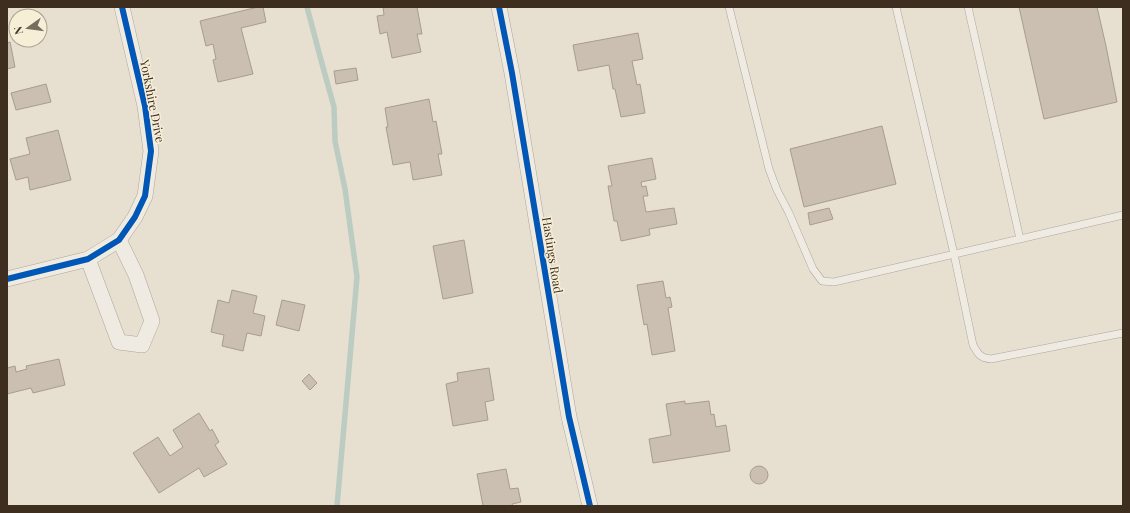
<svg xmlns="http://www.w3.org/2000/svg" width="1130" height="513" font-family="'Playfair Display',serif">
	<rect width="100%" height="100%" fill="#e7e0d1"/>
	<g fill="none" stroke-linecap="round" stroke-linejoin="round">
		<path stroke="#bcccc2" stroke-width="5.5" d="M307,7l14,53 13,47 1,34 10,48 12,88 -20,229"/>
	</g>
	<path fill="#cbbfb2" stroke="#a89c90" d="M258,7h5l3,15 -25,6 12,46 -35,8 -5,-22 3,-1 -3,-15 -7,2 -6,-25z
		M383,7h34l5,27h-5l4,18 -29,6 -5,-26 -7,2 -3,-18 7,-1z
		M1019,7h78l9,39 11,56 -73,17z
		M638,33l5,26 -11,2 5,24 3,-1 5,29 -24,4 -6,-28h-2l-4,-24 -31,6 -5,-26z
		M10,42l5,25 -8,2v-26z
		M356,68l2,12 -22,4 -2,-13z
		M46,84l5,18 -35,8 -5,-17z
		M429,99l4,23 3,-1 6,33h-4l4,21 -29,5 -3,-18 -17,3 -7,-38h2l-3,-19z
		M882,126l14,58 -92,23 -14,-58z
		M58,130l13,50 -41,10 -2,-13 -12,3 -6,-21 20,-5 -4,-16z
		M652,158l4,21 -15,3 1,5 4,-1 2,10h-5l3,16 28,-4 3,16 -28,5 1,6 -29,6 -4,-20h-3l-6,-35h4l-4,-20z
		M829,208l4,11 -23,6 -2,-12z
		M464,240l9,53 -30,6 -10,-53z
		M663,281l3,17 4,-1 2,10 -4,1 7,43 -23,4 -5,-31 -3,1 -7,-40z
		M232,290l25,6 -4,17 12,3 -4,20 -14,-3 -4,18 -21,-5 2,-11 -13,-3 7,-32 11,3z
		M282,300l23,5 -6,26 -23,-6z
		M59,359l6,26 -32,8 -2,-5 -24,6v-26l8,-2 1,6 11,-3 -1,-3z
		M489,368l5,32 -9,2 3,18 -35,6 -7,-42 12,-3 -1,-8z
		M309,374l8,9 -7,7 -8,-9z
		M685,401v3l24,-3 2,14 3,-1 2,13 10,-2 4,26 -77,12 -4,-24 22,-4 -5,-31z
		M199,413l11,18 2,-2 7,13 -4,3 12,19 -23,13 -5,-9 -40,25 -26,-40 25,-16 12,19 13,-9 -10,-17z
		M750 475a9 9 0 1 1 18 0a9 9 0 1 1-18 0Z
		M506,469l4,20 8,-1 3,14 -9,2 1,2h-30l-6,-32z"/>
	<g fill="none" stroke-linecap="round" stroke-linejoin="round">
		<g stroke="#ada599" stroke-width="8">
			<path id="lane" d="M729,7l40,162 8,21 12,23 24,56 9,12 12,1 289,-67
				M896,7l58,247 19,91c5,9 7,13 18,14l132,-26
				M968,7l52,232"/>
		</g>
		<g stroke="#ada599" stroke-width="16">
			<path id="street" d="M499,7l13,66 57,344 21,89
				M88,259l31,83 23,3 10,-24 -16,-46 -17,-35
				M7,279l81,-20 31,-19 16,-23 10,-21 6,-45 -6,-45 -23,-99"/>
		</g>
		<use href="#lane" stroke="#efebe3" stroke-width="7"/>
		<use href="#street" stroke="#efebe3" stroke-width="15"/>
		<g stroke="#f7eed8" stroke-width="8">
			<path id="cycleway" d="M499,7l13,66 57,344 21,89
				M7,279l81,-20 31,-19 16,-23 10,-21 6,-45 -6,-45 -23,-99"/>
		</g>
		<use href="#cycleway" stroke="#0057b8" stroke-width="6"/>
	</g>
	<g text-anchor="middle" dominant-baseline="central" stroke-width="3" stroke-linejoin="round" paint-order="stroke">
		<g font-size="12" fill="#3d2e20" stroke="#f7eed8">
			<text transform="translate(153 101) rotate(79)">Yorkshire Drive</text>
			<text transform="translate(553 255) rotate(81)">Hastings Road</text>
		</g>
	</g>
	<rect width="1130" height="513" fill="none" stroke="#3d2e20" stroke-width="16"/>
	<g transform="translate(28 28) rotate(256)"><circle r="19" fill="#f7eed8" stroke="#ada18e"/>
	<path d="M0-3L7 15L0 10L-7 15Z" fill="#786c5e"/>
	<text y="-6" font-size="11" font-weight="bold" text-anchor="middle" fill="#3d2e20">N</text>
	</g>
</svg>
